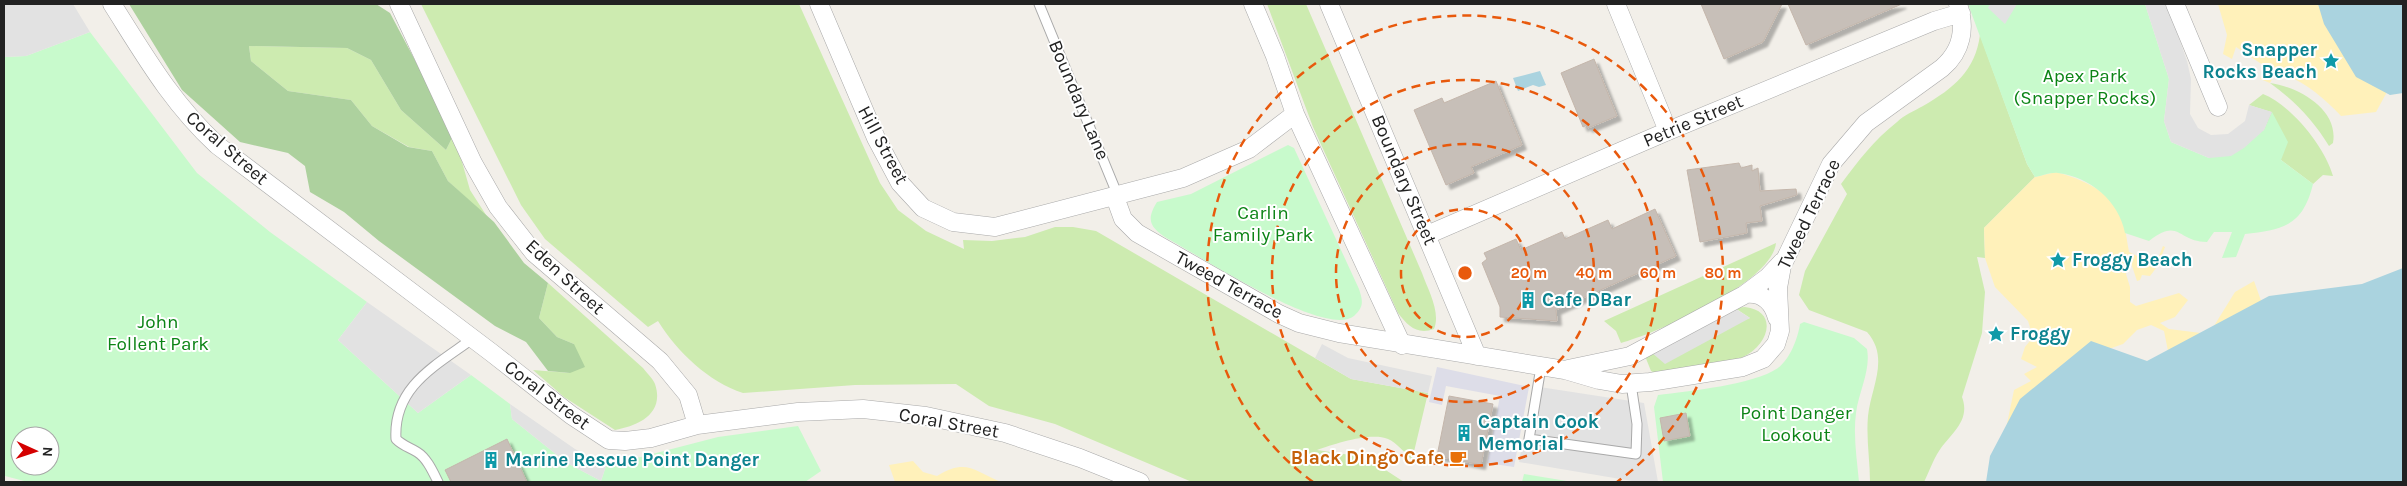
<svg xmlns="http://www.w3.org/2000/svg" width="2407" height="486" font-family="Karla,sans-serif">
	<defs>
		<filter id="shadow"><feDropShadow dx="4.5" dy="4.5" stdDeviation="1" flood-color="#0004"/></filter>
	</defs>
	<rect width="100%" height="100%" fill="#f2efe9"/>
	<path fill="#cdebb0" d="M421,4h378l81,179 18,27 28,21 38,18 -1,-9 29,1 33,-4 30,-10h18l23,4 255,148 77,14 -16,67c-6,-6 -16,-18 -24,-21 -18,-7 -53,5 -71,11l40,6 24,11 23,15h-212l-137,-58 -66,-18 -33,-22 -101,1 -112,8c-34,-11 -66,-41 -85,-72l-10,6 -103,-88 -24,-34z
		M1267,4h39l116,269c6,17 19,39 12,56 -17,6 -26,-3 -36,-16l-85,-186z
		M1980,35l47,129 8,13 -51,51 1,30 -8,-1 8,35 -3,41 -20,64c9,24 -11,36 -23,54 -6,9 -10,21 -15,31h-54c0,-22 -4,-44 -2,-66 3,-29 22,-58 -1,-84l-58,-22 -10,-15 6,-24 42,-77 -6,-10c17,-23 33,-44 56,-62 7,-7 17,-11 26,-16 31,-18 52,-35 57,-71z
		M249,46l98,2 24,12 30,50 45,40 8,-16 16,56 18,28 -40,-37 -16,-30 -23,-4 -37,-21 -21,-26 -63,-9 -37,-30z
		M2270,83c28,4 69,26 63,60l-4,3c-15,-25 -35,-46 -59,-63z
		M2263,94c28,11 62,53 70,82l-10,-1 -10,9 -32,-24 -21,-19 11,-29 -22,-7z
		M1776,243c-4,40 -119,90 -155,100l-5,-12 -12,-10z
		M548,283l95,85c4,5 10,11 12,16 10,30 -17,42 -40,46l-51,-33 -31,-27 37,3 4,-29 -17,-7 -18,-19z
		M1745,307c34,4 24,38 -2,50 -19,8 -65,12 -88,16l-4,-2 -6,-15 105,-38 -15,-10z"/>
	<path fill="#add19e" d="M129,4h247l14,9 64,121 -8,16 -45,-40 -30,-50 -24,-12 -98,-2 2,15 37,30 63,9 21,26 36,21 24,4 16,30 46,41 30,41 24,20 -9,35 18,19 17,7 11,23 -15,6 -22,-2 -22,-29 -31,-16 -116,-85 -35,-29 -34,-20 -5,-26 -17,-13 -48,-11 -58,-52z"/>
	<path fill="#fff1ba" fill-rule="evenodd" d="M2218,4h171l-2,88 -11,20 -35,4c-19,-20 -39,-37 -65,-44l-6,11 -10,-4 6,-12 -30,-20 -4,12 -9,-5 4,-19z
		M2056,172c26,7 58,20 67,49 3,10 4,21 6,31l8,4 2,11 11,-9 4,2 5,-4 4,-10 2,1 -3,8 1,4 -13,17 -8,-1 -2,5 -3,1 -6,-18 -5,11 4,13v15l6,4 43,-13 9,7 -13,17 -15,6 9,6 40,5 26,-42 19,-11 15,42 -274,159 19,-92 17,-9 -7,-7 13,-7 -16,-8 4,-12 8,-10 -5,-16 -33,-34 -10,-29 -1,-30 51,-51zM2151,325l13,6 4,20 -53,31 -12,-31 20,-7 14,-14z
		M913,461l10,11 14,4c30,-18 36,-5 64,6h-106l-6,-17z"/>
	<path fill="#c8facc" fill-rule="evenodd" d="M1968,4h177l24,75 -5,42 7,21 38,16 55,-28 8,-18 16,30 -7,18 32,24c-10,41 -29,46 -68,50l-9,23 -14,1 10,-26h-18l-7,10c-30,0 -27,-25 -58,-1l-24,-8c-6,-32 -35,-56 -67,-60 -7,-1 -16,3 -23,4l-8,-13z
		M90,32l107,141 73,59 97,70 -29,38 80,73 53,-38 39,29 2,15 55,44 34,18 5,-15 112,-29 80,-11 23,45 -16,11h-777l-23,-6 -1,-419 22,-1zM20,436h30v30h-30z
		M1288,145l6,3 65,141c4,12 5,18 -5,27 -29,23 -155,-61 -186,-77 -17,-11 -23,-18 -11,-37l34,-8z
		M1804,322l50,16 13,11c4,21 -8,42 -11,64 -3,23 1,46 3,69h-196l-9,-75 4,-12c31,-4 95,-10 120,-27 12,-9 20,-30 22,-44z
		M1524,474l49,8h-51z"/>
	<path fill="#e2e2e2" d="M4,4h69l17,28 -64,24 -22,1z
		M1990,4h27l-12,20 -17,-16z
		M2145,4h22l20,57 4,18 -1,35 8,14 13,7 17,-1 17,-13 4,-16 23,7 -8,18 -20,18 -13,8 -22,2 -38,-16 -7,-21 5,-42z
		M367,302l104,73 -53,38 -80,-73z
		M1728,304l22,14 -85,46 -14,-12z
		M1322,344l26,14 84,18 -4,17 -77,-14 -36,-21z
		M1533,386l111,17 14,79h-20l-119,-20z
		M510,404l65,45 31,17 -5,15 -34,-18 -55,-44z"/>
	<path fill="#dddde8" d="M1437,367l92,20 -15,80 -27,-4 13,-67 -54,-10 -4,19 -13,-3z"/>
	<path fill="#aad3df" d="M2318,4h85v89l-13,2 -34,-18 -32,-53z
		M1540,71l6,14 -7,2 -6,-2 -15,6 -5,-13z
		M2403,268v214h-417l4,-26 30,-57 71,-58 56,20 122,-65 93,-12z"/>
	<path fill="#c7bfb8" stroke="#c4b6ab" filter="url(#shadow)" d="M1701,4h81l-19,38 -39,17z
		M1788,4h114l-96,41z
		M1594,59l23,57 -29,12 -1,-3 -4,2 -22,-54z
		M1496,81l26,64 -51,22 3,6 -28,12 -32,-75 28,-12 2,5z
		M1739,163l2,5 11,-3v6l6,-3 2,23 36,-2 1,6 -37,11 2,15 -16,2 1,10 -47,9 -13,-72z
		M1655,209l21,47 -120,54 1,11 -57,-4v-10l-18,-44 5,-4 -3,-6 32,-14 5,11 41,-18 3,7 43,-19 4,9z
		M1449,396l44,8 -12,61 -44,-9z
		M1686,413l4,23 -26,5 -4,-23z
		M507,439l20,43h-76l-6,-12z"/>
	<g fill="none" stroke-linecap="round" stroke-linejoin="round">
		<g stroke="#a9a9a9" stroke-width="11">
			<path id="lane" d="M1039,4l79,192
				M1541,367l-12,72 107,15 1,-30 -6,-40
				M438,482c-5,-10 -11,-24 -21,-30 -8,-5 -14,-6 -21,-13 -3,-52 39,-73 76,-100"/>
		</g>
		<g stroke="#a9a9a9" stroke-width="19">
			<path id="street" d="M112,4c33,52 59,98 105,141l275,208 79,62 38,25 16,1 26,-3 46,-13 101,-13 65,-3 63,7 79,17 75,25 60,24
				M399,4l74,159 25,44 36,46 126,108 28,34 9,30
				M819,4l57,134 24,45 23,25 30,14 42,5 188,-49 66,-29 46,-35
				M1253,4l22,52 20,58 107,231
				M1329,4l148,352
				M1616,4l52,127
				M2175,4l43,103
				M1115,197l8,22 14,14 142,81 20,9 40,10 226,37 34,10 23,4 28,-2 93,-15 20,-8 13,-15 4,-13 -2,-43 4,-22 49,-102 35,-41 76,-55c20,-17 24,-40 16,-64
				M1427,235l241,-104 266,-110 27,-8
				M1744,295l24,-18 14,-15
				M1568,369l62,-13 116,-62c17,-2 27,9 31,24"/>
		</g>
		<use href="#lane" stroke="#fff" stroke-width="9"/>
		<use href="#street" stroke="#fff" stroke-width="18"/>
	</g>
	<g fill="none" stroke="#e8590c" stroke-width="2.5" stroke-dasharray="9 6">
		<circle cx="1465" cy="273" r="64"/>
		<circle cx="1465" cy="273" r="129"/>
		<circle cx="1465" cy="273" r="193"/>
		<path d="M1313 482A258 258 0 1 1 1617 482"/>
	</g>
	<defs>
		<g id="sight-bare" transform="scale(1.35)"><path d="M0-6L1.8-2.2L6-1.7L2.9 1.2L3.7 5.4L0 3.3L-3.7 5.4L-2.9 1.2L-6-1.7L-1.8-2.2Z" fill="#0f9aa8" stroke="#fff" stroke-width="2.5" paint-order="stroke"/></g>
		<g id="building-bare" transform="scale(1.35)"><path d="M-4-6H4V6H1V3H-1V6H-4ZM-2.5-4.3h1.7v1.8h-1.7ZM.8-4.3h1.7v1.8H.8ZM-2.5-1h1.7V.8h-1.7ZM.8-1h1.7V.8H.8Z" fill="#0f9aa8" stroke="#fff" stroke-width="2.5" paint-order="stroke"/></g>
		<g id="cafe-bare" transform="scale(1.35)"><path d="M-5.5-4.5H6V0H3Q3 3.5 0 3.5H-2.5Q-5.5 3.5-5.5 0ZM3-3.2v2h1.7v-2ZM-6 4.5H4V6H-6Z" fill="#e8710a" stroke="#fff" stroke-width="2.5" paint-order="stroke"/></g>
	</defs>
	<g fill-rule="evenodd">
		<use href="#sight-bare" x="2331" y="61"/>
		<use href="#sight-bare" x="2058" y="260"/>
		<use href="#building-bare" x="1528" y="300"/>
		<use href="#sight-bare" x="1996" y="334"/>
		<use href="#building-bare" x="1464" y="433"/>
		<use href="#cafe-bare" x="1458" y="458"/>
		<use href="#building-bare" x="491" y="460"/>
	</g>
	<g text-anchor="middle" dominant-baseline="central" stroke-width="4" stroke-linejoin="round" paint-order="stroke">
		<g font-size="19" font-weight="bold" fill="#0d838f" stroke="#fff" text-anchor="start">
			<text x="2317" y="50" text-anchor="end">Snapper<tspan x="2317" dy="22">Rocks Beach</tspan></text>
			<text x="2072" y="260">Froggy Beach</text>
			<text x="1542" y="300">Cafe DBar</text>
			<text x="2010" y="334">Froggy</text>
			<text x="1478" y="422">Captain Cook<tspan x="1478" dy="22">Memorial</tspan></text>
			<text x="505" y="460">Marine Rescue Point Danger</text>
		</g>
		<g font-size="19" fill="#0c8416" stroke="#fff">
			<text x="2085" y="76">Apex Park<tspan x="2085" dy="22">(Snapper Rocks)</tspan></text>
			<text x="1263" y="213">Carlin<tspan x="1263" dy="22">Family Park</tspan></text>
			<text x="158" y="322">John<tspan x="158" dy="22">Follent Park</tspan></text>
			<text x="1796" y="413">Point Danger<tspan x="1796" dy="22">Lookout</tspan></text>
		</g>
		<g font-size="19" fill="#222" stroke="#fff">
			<text transform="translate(1079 100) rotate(67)">Boundary Lane</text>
			<text transform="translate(1693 121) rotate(-23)">Petrie Street</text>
			<text transform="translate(883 145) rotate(62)">Hill Street</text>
			<text transform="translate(227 148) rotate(41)">Coral Street</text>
			<text transform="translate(1404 180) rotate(67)">Boundary Street</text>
			<text transform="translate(1809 214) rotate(-64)">Tweed Terrace</text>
			<text transform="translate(565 277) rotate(43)">Eden Street</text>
			<text transform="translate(1229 285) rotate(29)">Tweed Terrace</text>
			<text transform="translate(547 395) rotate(37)">Coral Street</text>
			<text transform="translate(949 423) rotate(10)">Coral Street</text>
		</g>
		<g font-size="19" font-weight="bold" fill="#c56008" stroke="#fff" text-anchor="end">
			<text x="1444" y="458">Black Dingo Cafe</text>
		</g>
	</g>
	<circle cx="1465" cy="273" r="8" fill="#e8590c" stroke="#fff" stroke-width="2.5"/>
	<g font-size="15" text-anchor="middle" font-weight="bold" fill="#e8590c" stroke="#fff" stroke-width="4" stroke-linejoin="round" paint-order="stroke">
		<text x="1529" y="278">20 m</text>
		<text x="1594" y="278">40 m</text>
		<text x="1658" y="278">60 m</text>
		<text x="1723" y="278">80 m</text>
	</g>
	<rect width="2407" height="486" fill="none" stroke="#222222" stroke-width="10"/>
	<g transform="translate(35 451) rotate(93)"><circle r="24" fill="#ffffff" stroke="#a7a7a7"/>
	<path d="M0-4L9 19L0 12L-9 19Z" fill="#d40000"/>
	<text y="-8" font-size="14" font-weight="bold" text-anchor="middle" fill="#222222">N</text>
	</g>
</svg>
